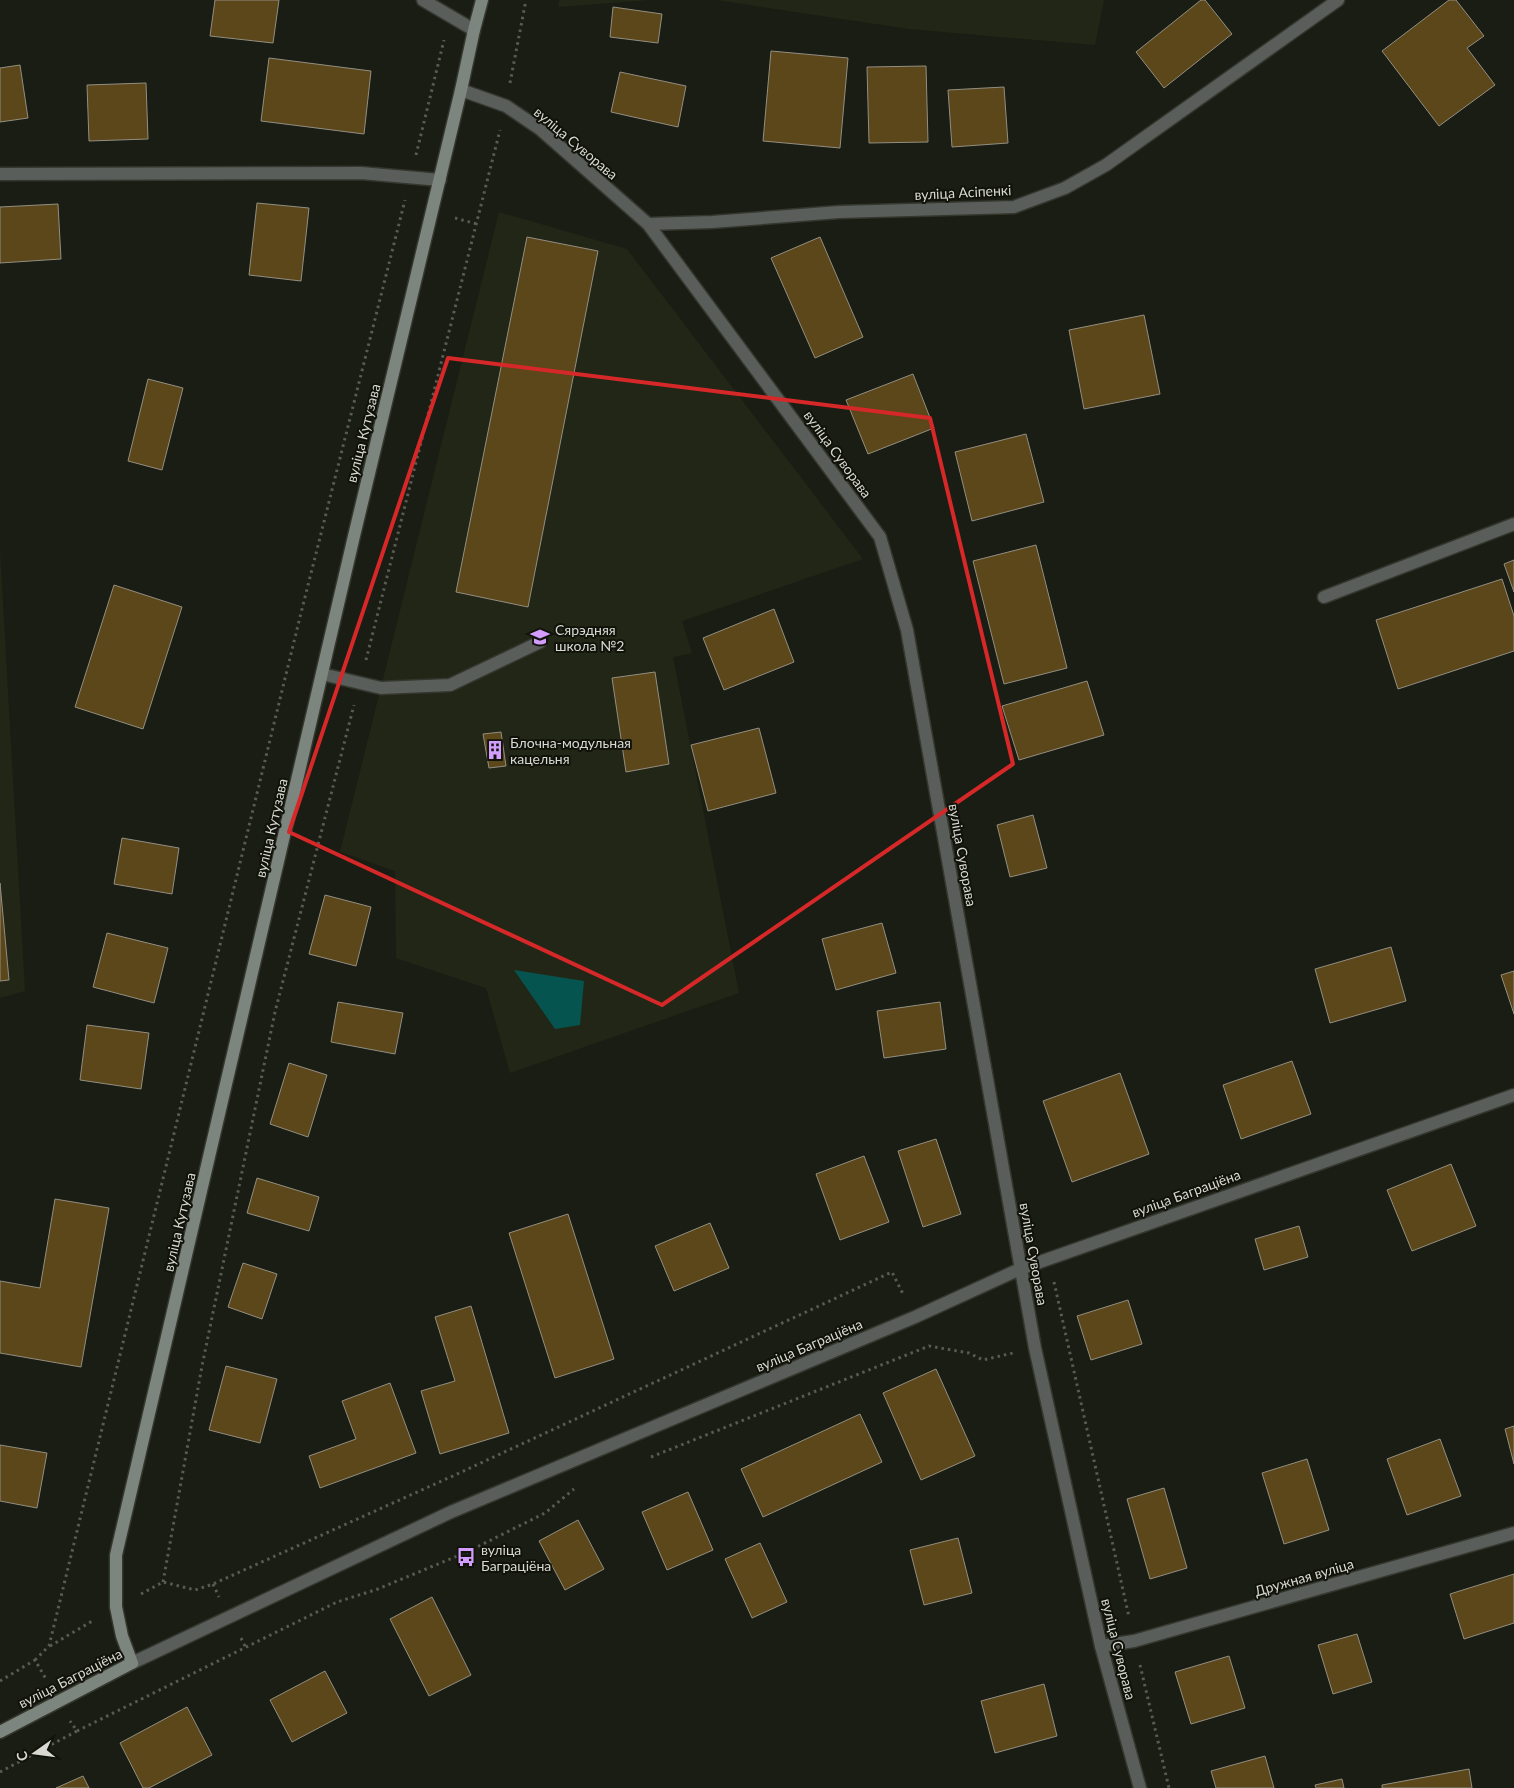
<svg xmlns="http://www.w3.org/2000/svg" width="1514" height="1788" font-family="Lato,sans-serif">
	<rect width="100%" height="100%" fill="#1a1d13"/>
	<path fill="#222617" d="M559,0h90l-91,7z
		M716,0h388l-9,45 -186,-16z
		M499,212l128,37 236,310 -181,62 10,32 -19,4 66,336 -229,80 -24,-85 -90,-30 -1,-87 -55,-19z
		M0,551l25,440 -25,7z"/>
	<path fill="#06544f" d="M514,970l70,11 -4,44 -25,4z"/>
	<path fill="#5b471a" stroke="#938e82" d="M215,0h64l-6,43 -63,-7z
		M1201,0h4l27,34 -68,54 -28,-36z
		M1449,0h7l28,36 -17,12 28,37 -56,41 -57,-75z
		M613,7l49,7 -4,29 -48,-6z
		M771,51l77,7 -8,90 -77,-7z
		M269,58l102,13 -7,63 -103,-13z
		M20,65l8,53 -28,4v-54z
		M926,66l2,76 -59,1 -2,-76z
		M620,72l66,14 -8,41 -67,-15z
		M146,83l2,56 -59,2 -2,-56z
		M1004,87l4,56 -56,4 -4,-57z
		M257,203l52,5 -8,73 -52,-6z
		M58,204l3,55 -61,4v-56z
		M527,237l71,14 -70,356 -72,-15z
		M820,237l43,100 -48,21 -44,-100z
		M1144,315l16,79 -76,15 -15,-79z
		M913,374l21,54 -66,26 -22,-54z
		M148,379l35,9 -21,82 -34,-9z
		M1026,434l18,68 -72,19 -17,-69z
		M1036,545l31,123 -63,16 -31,-123z
		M1514,560v32l-10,-28z
		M1502,579l12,37v35l-116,38 -22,-69z
		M114,585l68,22 -39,122 -68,-22z
		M774,609l20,53 -70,28 -21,-52z
		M655,672l14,92 -43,8 -14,-94z
		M1087,681l17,54 -85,25 -17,-54z
		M759,728l17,65 -68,18 -17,-66z
		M501,732l5,34 -17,2 -6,-34z
		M1033,815l14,53 -37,9 -13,-52z
		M122,838l57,10 -7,46 -58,-10z
		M0,883l9,97 -9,1z
		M325,895l46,12 -15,59 -47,-12z
		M882,923l14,50 -60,17 -14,-51z
		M107,933l61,15 -14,55 -61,-16z
		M1391,947l15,54 -76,22 -15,-54z
		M1514,971v43l-13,-39z
		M338,1002l65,11 -8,41 -64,-12z
		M940,1002l6,47 -62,9 -7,-47z
		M87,1025l62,8 -8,56 -61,-9z
		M1292,1061l19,53 -70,25 -18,-54z
		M289,1063l38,12 -19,62 -38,-13z
		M1120,1073l29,81 -77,28 -29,-81z
		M936,1139l25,75 -38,13 -25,-76z
		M864,1156l25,66 -49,18 -24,-66z
		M1451,1164l25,62 -64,25 -25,-61z
		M257,1178l62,19 -10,34 -62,-18z
		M55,1199l54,9 -28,159 -81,-14v-72l40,7z
		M568,1214l46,145 -59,19 -46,-145z
		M710,1223l19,45 -55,23 -19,-45z
		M1299,1226l9,31 -44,13 -9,-31z
		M243,1263l34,11 -15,45 -34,-12z
		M1128,1300l14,44 -51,16 -14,-44z
		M471,1306l38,127 -69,21 -19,-63 34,-10 -20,-64z
		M226,1366l51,13 -17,64 -51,-13z
		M936,1369l39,87 -54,24 -38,-87z
		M390,1383l26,70 -96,35 -11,-32 47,-17 -14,-38z
		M860,1414l22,48 -119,55 -22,-48z
		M1514,1426v38l-9,-35z
		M1440,1439l21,57 -54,19 -20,-56z
		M0,1445l47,8 -10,55 -37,-7z
		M1307,1459l22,71 -45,14 -22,-71z
		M1164,1488l23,80 -37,11 -23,-80z
		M688,1492l25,58 -46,20 -25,-58z
		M578,1520l26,49 -39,21 -26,-49z
		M958,1538l14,55 -48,12 -14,-55z
		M760,1543l27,59 -35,16 -27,-59z
		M1514,1574v49l-50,16 -14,-45z
		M432,1597l39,78 -42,21 -39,-77z
		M1357,1634l15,48 -39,12 -15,-49z
		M1229,1656l16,52 -54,16 -16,-52z
		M325,1671l22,42 -55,29 -22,-42z
		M1044,1684l13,52 -62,17 -14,-52z
		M187,1707l25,48 -63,33h-6l-23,-45z
		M1265,1756l9,32h-58l-5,-17z
		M1469,1769l3,19h-90v-3z
		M83,1776l6,12h-33z
		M1342,1779l2,9h-28l-1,-3z"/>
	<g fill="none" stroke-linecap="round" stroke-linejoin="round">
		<g stroke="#34372e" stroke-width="15">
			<path id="service" d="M1324,597l190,-73
				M322,674l59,14 69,-3 90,-43"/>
		</g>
		<g stroke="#34372e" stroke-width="15">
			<path id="minor" d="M423,0l51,30
				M0,174l361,-1 79,7
				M648,224l64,-2 127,-10 175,-5 51,-19 41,-23 232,-165
				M1020,1269l494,-174
				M1101,1646l33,-5 380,-108"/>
		</g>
		<g stroke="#34372e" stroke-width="15">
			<path id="tertiary" d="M461,90l45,16 34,23 108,95 232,313 27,93 128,718 66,298 39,142
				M132,1663l319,-151 464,-195 105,-48"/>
		</g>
		<g stroke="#34372e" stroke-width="15">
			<path id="secondary" d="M0,1732l132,-69 -10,-27 -6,-29v-52l238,-1019 107,-446 13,-60 8,-30"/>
		</g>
		<path stroke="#595b52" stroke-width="3" stroke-dasharray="2.5 4" stroke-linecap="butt" d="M510,83l16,-83
			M416,155l28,-115
			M455,218l22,6
			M366,660l134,-530
			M1054,1282l75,335
			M651,1457l278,-111 40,7 14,7 30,-7
			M163,1582l39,-216 73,-354 79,-307
			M213,1584l6,13
			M141,1594l22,-12 32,8 18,-6 242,-109 437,-203 12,24
			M241,1638l5,10
			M50,1646l44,-26
			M35,1660l14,-14 251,-1029 105,-417
			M1140,1665l29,123
			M0,1681l35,-21 12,21
			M77,1731l260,-129 41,-13 89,-37 78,-39 29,-24
			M0,1772l77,-41 -7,-10"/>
		<use href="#service" stroke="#595e5b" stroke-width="12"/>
		<use href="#minor" stroke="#595e5b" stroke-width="12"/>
		<use href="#tertiary" stroke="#595e5b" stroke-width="12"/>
		<use href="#secondary" stroke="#7d857f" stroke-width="12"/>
	</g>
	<path fill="none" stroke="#d62828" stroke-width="4" stroke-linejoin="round" d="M448,358l482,60 83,346 -351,241 -373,-173z"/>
	<defs>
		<g id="school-bare" transform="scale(1.5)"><path d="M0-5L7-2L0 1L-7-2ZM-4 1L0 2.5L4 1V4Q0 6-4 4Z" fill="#d29dfd" stroke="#11130a" stroke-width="2.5" paint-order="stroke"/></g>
		<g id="building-bare" transform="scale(1.5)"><path d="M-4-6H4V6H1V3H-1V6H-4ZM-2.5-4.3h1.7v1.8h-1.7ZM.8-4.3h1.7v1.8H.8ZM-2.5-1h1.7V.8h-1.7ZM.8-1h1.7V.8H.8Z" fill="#d29dfd" stroke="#11130a" stroke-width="2.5" paint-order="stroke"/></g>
		<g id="bus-bare" transform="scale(1.5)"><path d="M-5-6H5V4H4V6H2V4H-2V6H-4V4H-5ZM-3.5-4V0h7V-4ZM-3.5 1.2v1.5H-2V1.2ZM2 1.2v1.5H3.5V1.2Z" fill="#d29dfd" stroke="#11130a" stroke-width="2.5" paint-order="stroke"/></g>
	</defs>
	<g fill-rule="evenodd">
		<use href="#school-bare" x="540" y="637"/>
		<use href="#building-bare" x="495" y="750"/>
		<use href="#bus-bare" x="466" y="1557"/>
	</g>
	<g text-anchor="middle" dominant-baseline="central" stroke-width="4" stroke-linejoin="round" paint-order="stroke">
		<g font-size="14" fill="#d7d9d2" stroke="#11130a">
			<text transform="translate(576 143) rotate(40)">вуліца Суворава</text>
			<text transform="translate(963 192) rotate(-3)">вуліца Асіпенкі</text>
			<text transform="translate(363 433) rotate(-76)">вуліца Кутузава</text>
			<text transform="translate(838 454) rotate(54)">вуліца Суворава</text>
			<text transform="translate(271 828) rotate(-77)">вуліца Кутузава</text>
			<text transform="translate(963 855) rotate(80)">вуліца Суворава</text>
			<text transform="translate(1186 1193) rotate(-20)">вуліца Баграціёна</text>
			<text transform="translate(179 1222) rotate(-77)">вуліца Кутузава</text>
			<text transform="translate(1034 1254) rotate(80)">вуліца Суворава</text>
			<text transform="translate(809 1345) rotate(-23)">вуліца Баграціёна</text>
			<text transform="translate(1304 1577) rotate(-16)">Дружная вуліца</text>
			<text transform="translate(1119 1649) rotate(76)">вуліца Суворава</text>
			<text transform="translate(70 1678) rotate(-27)">вуліца Баграціёна</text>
		</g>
		<g font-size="14" fill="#d7d9d2" stroke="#11130a" text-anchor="start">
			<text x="555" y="629">Сярэдняя<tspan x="555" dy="16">школа №2</tspan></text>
			<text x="510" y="742">Блочна-модульная<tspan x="510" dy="16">кацельня</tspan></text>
			<text x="481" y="1549">вуліца<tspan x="481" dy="16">Баграціёна</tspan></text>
		</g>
	</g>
	<g transform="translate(35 1753) rotate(256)" stroke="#11130a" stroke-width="4" paint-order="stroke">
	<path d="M0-4L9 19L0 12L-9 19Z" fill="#d7d9d2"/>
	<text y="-8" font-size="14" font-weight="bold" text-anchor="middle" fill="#d7d9d2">С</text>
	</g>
</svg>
